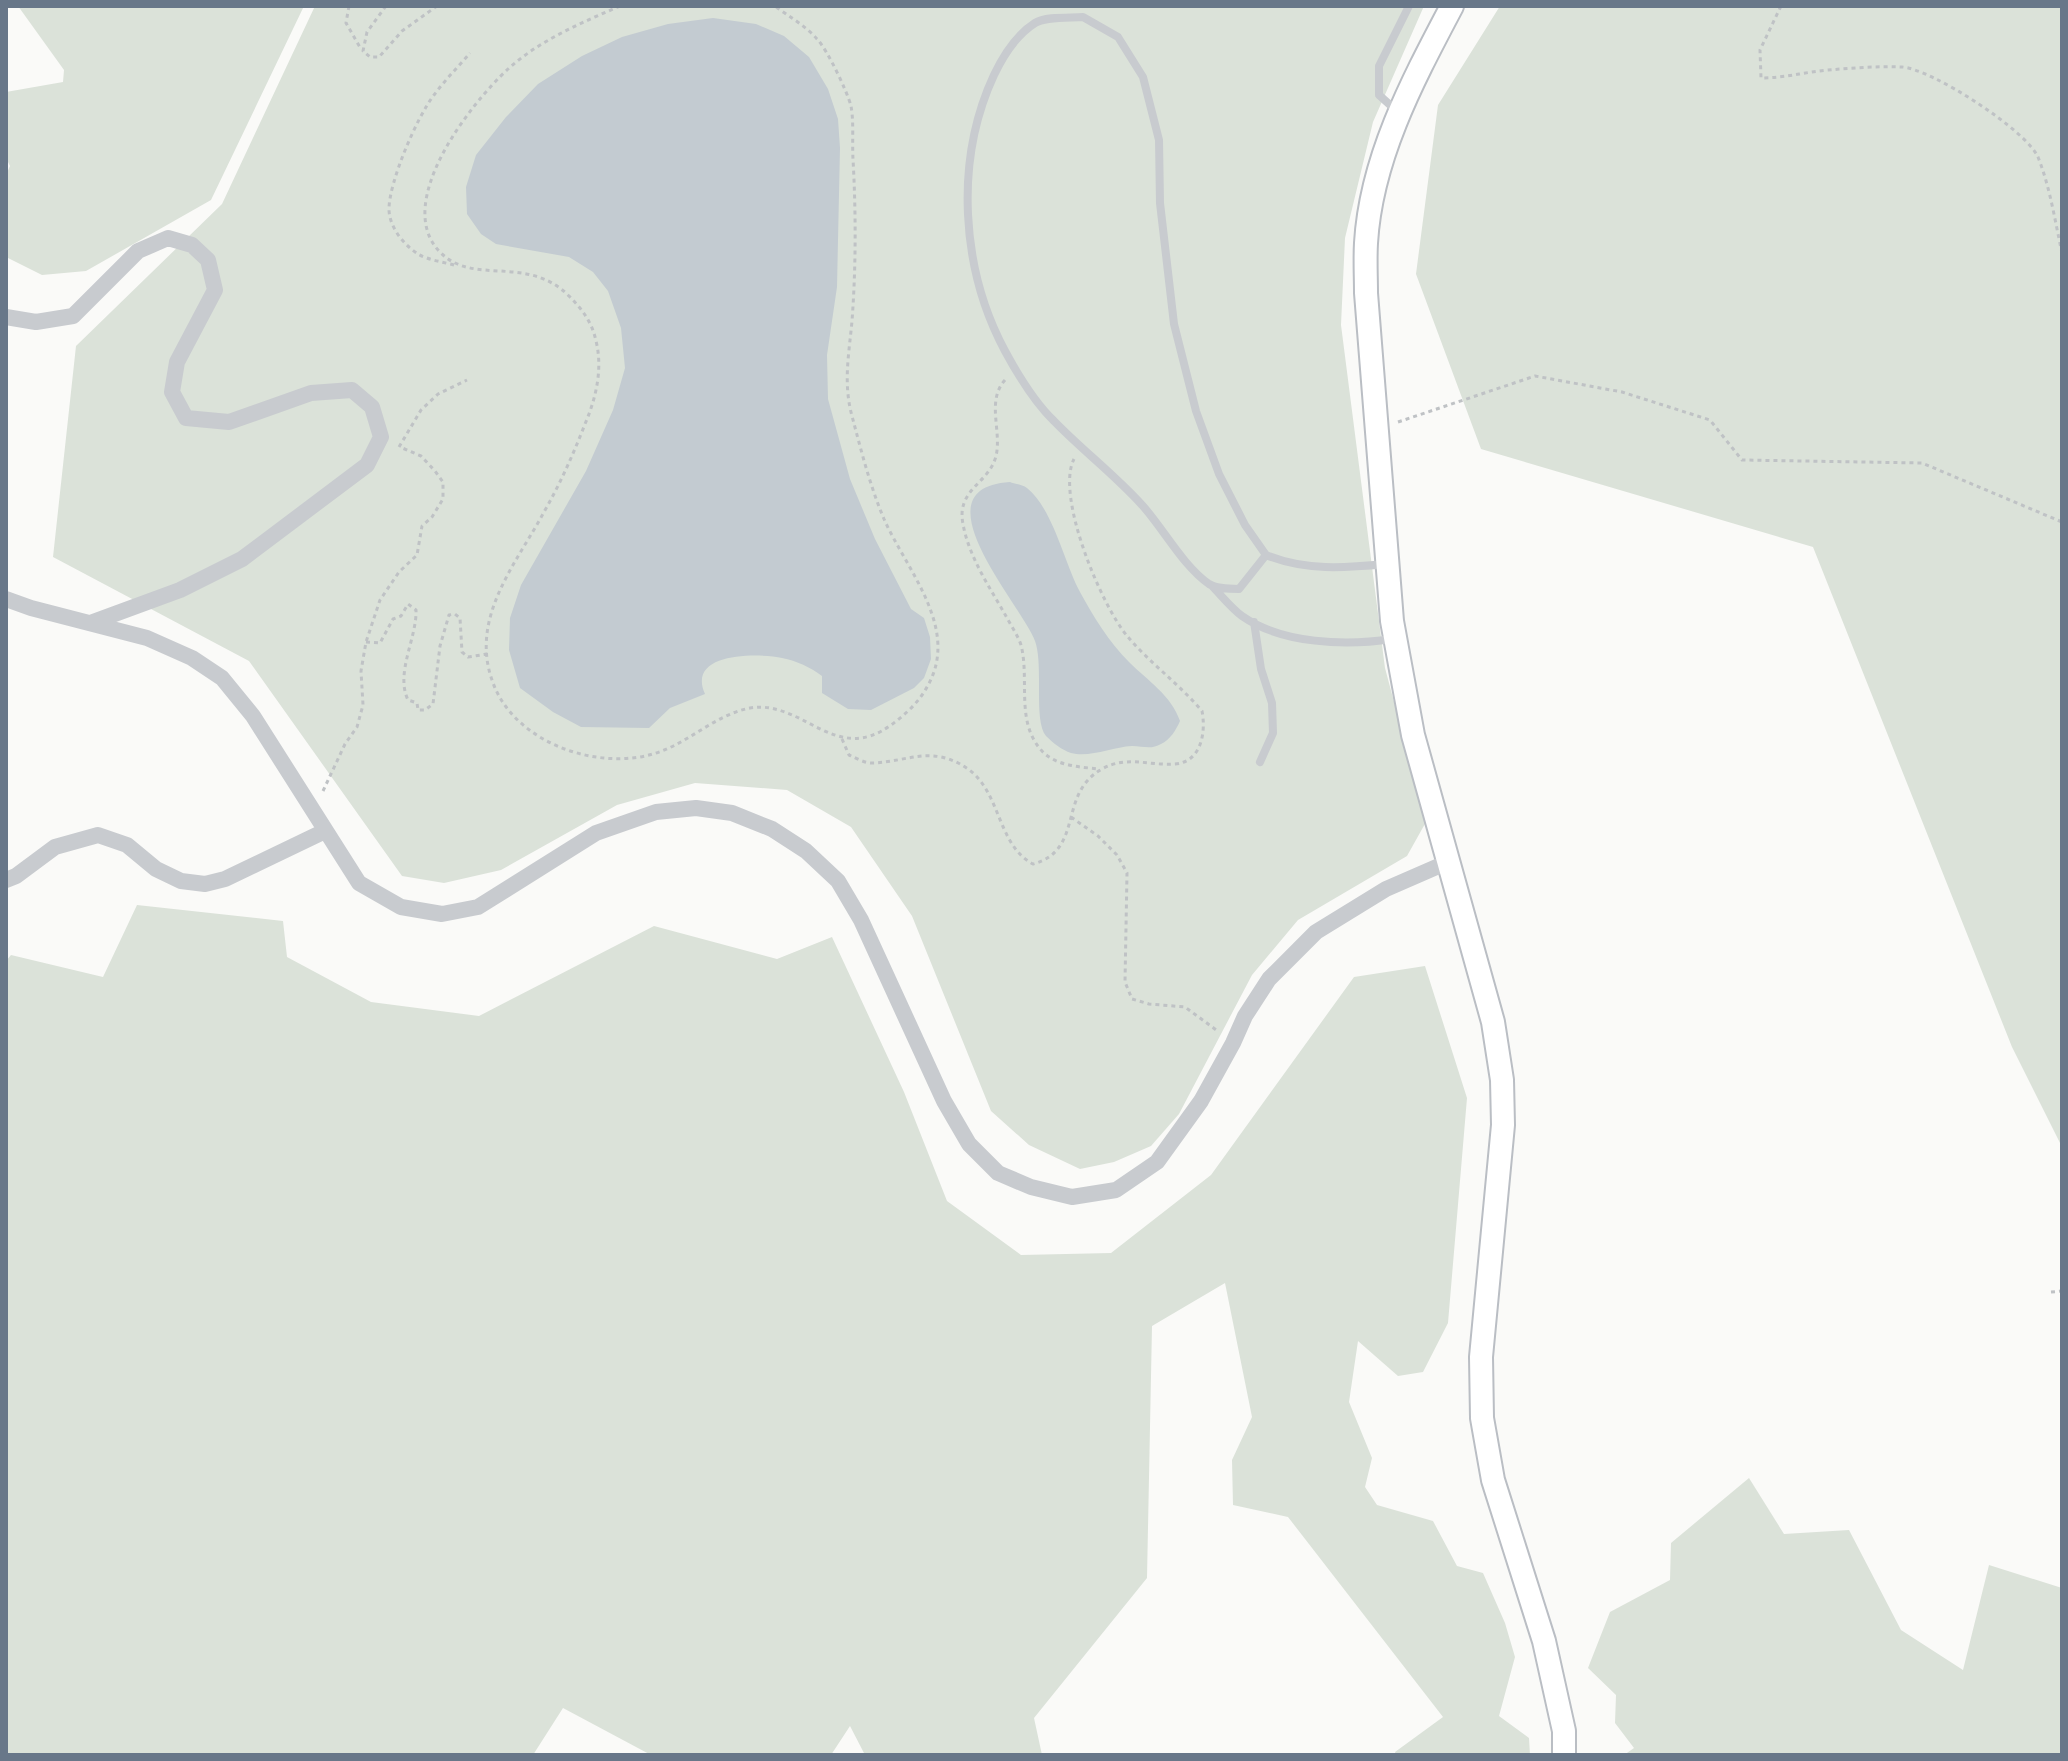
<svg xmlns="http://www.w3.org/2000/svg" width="2068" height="1761" font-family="'IBM Plex Sans',sans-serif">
	<rect width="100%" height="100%" fill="#fafaf8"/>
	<path fill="#dbe2d9" d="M18,6h286l-93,194 -125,71 -44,4 -36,-18v-82l4,-9 -4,-8v-66l57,-10 1,-12z
		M315,6h1109l-51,116 -28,116 -4,87 44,343 41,154 -19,34 -109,64 -46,55 -73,139 -28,32 -37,16 -34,7 -51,-24 -38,-34 -79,-195 -61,-89 -64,-37 -92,-7 -78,22 -116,65 -57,13 -42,-7 -153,-215 -196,-104 23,-211 146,-142z
		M1500,6h562v1141l-50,-100 -199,-500 -332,-98 -65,-175 22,-169z
		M137,905l146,16 4,36 84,45 108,14 175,-90 123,33 55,-22 72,155 43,109 74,54 90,-2 100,-78 143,-198 71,-11 42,132 -19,225 -25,49 -25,4 -40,-35 -9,61 23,56 -7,29 12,18 56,16 24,45 26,7 22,50 10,34 -16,59 30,22 1,17h-134l-1,-3 48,-35 -155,-200 -55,-12 -1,-45 20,-43 -27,-134 -73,43 -5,252 -113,140 8,37h-177l-15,-29 -19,29h-180l-88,-47 -30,47h-527v-794l5,-6 92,22z
		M1749,1478l35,56 65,-4 52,100 62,40 26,-105 73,23v167h-438l10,-7 -19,-25 1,-28 -28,-27 22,-56 60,-32 1,-37z"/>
	<path fill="#c3cbd1" d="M713,18l43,6 28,12 25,21 19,32 10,30 2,29 -3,139 -10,68 1,44 22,80 25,60 36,70 13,9 6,19 1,22 -7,19 -10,10 -43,22 -23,-1 -26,-16v-17c-12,-9 -25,-15 -40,-18 -24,-5 -96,-6 -77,36l-35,14 -21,20 -68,-1 -28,-15 -33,-24 -11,-38 1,-32 11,-33 65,-114 27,-61 12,-42 -4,-40 -13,-37 -15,-19 -24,-15 -73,-13 -15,-10 -14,-20 -1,-27 10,-32 30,-38 32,-33 44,-28 40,-19 46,-13z
		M1010,482c5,2 13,3 17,6 26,21 37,74 53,104 13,24 29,50 49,70 19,19 42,33 51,59 -4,9 -10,19 -19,23 -10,6 -18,2 -29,2 -20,1 -42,12 -61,7 -9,-3 -18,-10 -25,-17 -13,-16 -2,-70 -11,-95 -14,-37 -121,-153 -25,-159z"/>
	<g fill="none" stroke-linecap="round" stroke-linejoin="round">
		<g stroke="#babec4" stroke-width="26">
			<path id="secondary" d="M1452,6c-39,74 -81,152 -86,237 -1,17 0,33 0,50l26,328 21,114 80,287 9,58 1,45 -22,232 1,61 11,62 51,161 20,90v24"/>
		</g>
		<path stroke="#bfc2c5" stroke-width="3" stroke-dasharray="4 4" stroke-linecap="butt" d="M349,6l-3,17 15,26
			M386,6l-19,26 -4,19 7,6h9l23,-26 35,-25
			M620,6c-39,17 -80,34 -112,63 -38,35 -117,136 -67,184 33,33 86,1 128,43 13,13 23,26 27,45 7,28 0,57 -11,83 -12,31 -25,60 -41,88 -28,52 -74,105 -52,168 20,61 102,91 161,74 35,-10 61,-39 97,-46 53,-9 85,58 141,17 14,-10 28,-23 36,-38 34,-58 -20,-116 -43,-168 -14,-33 -23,-69 -32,-103 -9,-33 -3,-62 0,-95 4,-54 4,-108 1,-162 -1,-17 1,-37 -2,-53 -4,-15 -24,-57 -34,-67 -11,-13 -29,-23 -42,-33
			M1781,6l-21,44 1,28c24,0 44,-6 67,-8 24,-2 50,-4 74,-3 30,2 124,63 136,90 12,30 17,64 24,96
			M454,265c-11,-3 -26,-5 -36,-11 -14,-9 -29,-27 -29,-45 0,-27 28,-92 45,-114 11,-15 24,-28 36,-42
			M1005,380c-19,21 -3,51 -9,76 -7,28 -40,33 -33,68 6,34 28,65 44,94 5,9 11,18 14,27 9,35 -6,77 21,106 14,15 38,16 57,18
			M1398,422l137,-46 87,16 88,28 32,40 180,3 140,59
			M399,447l22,-37 17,-16 29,-14
			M366,642l14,1 13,-24 8,-3 7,-12 8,6c1,28 -21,63 -8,90l9,3 1,7h7l8,-6 7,-58 9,-31 6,-1 5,4 2,34 6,5 19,-3
			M842,739l7,16c7,3 15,8 23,8 36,-1 60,-19 96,6 33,23 29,76 65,95 52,-14 24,-70 69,-95 25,-14 47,-3 73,-5 27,-2 31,-33 27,-53 -23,-27 -52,-48 -74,-74 -26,-30 -73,-141 -54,-178
			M323,791l22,-47 12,-17 6,-22 -2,-34 5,-29 14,-42 19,-28 18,-17 5,-29 10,-9 11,-18v-17l-8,-11 -14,-15 -21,-9
			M1071,817l27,19 19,19 10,18 -2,109 7,17 17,5 36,3 34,25
			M2051,1292l11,-1"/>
		<path stroke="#c8cbcf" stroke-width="8" d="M1083,17l35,20 25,40 16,63 1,63 14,121 22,87 23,63 26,51 21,30 -27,34c-10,0 -22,0 -30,-5 -26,-18 -46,-56 -67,-79 -27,-30 -60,-55 -88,-84 -20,-19 -36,-46 -49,-70 -44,-82 -51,-190 -11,-276 9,-19 22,-40 41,-52 11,-7 35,-5 48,-6z
			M1399,113l-20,-18v-29l30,-60
			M1266,555c39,16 79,13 120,9
			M1211,585c10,10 20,23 31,31 40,28 104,30 150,23
			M1254,622l7,47 11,34 1,30 -13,29"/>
		<path stroke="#c8cbcf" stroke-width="16" d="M6,317l30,5 37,-6 65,-65 30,-13 24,7 16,15 7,30 -38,72 -5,30 14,26 43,4 82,-29 41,-3 20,17 9,30 -14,28 -125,94 -62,31 -87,32
			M6,599l25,9 116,30 45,20 30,20 31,38 106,167 42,24 41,7 36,-7 118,-74 60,-21 40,-4 36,5 40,16 34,22 32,30 23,39 83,181 25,43 29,29 33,14 41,10 44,-7 41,-28 44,-61 32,-58 12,-27 24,-37 47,-47 70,-43 62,-27
			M6,880l10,-4 39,-29 43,-12 29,10 29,24 25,12 24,3 20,-5 100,-48"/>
		<use href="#secondary" stroke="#fff" stroke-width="22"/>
	</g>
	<rect width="2068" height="1761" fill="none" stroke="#687789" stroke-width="16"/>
</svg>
